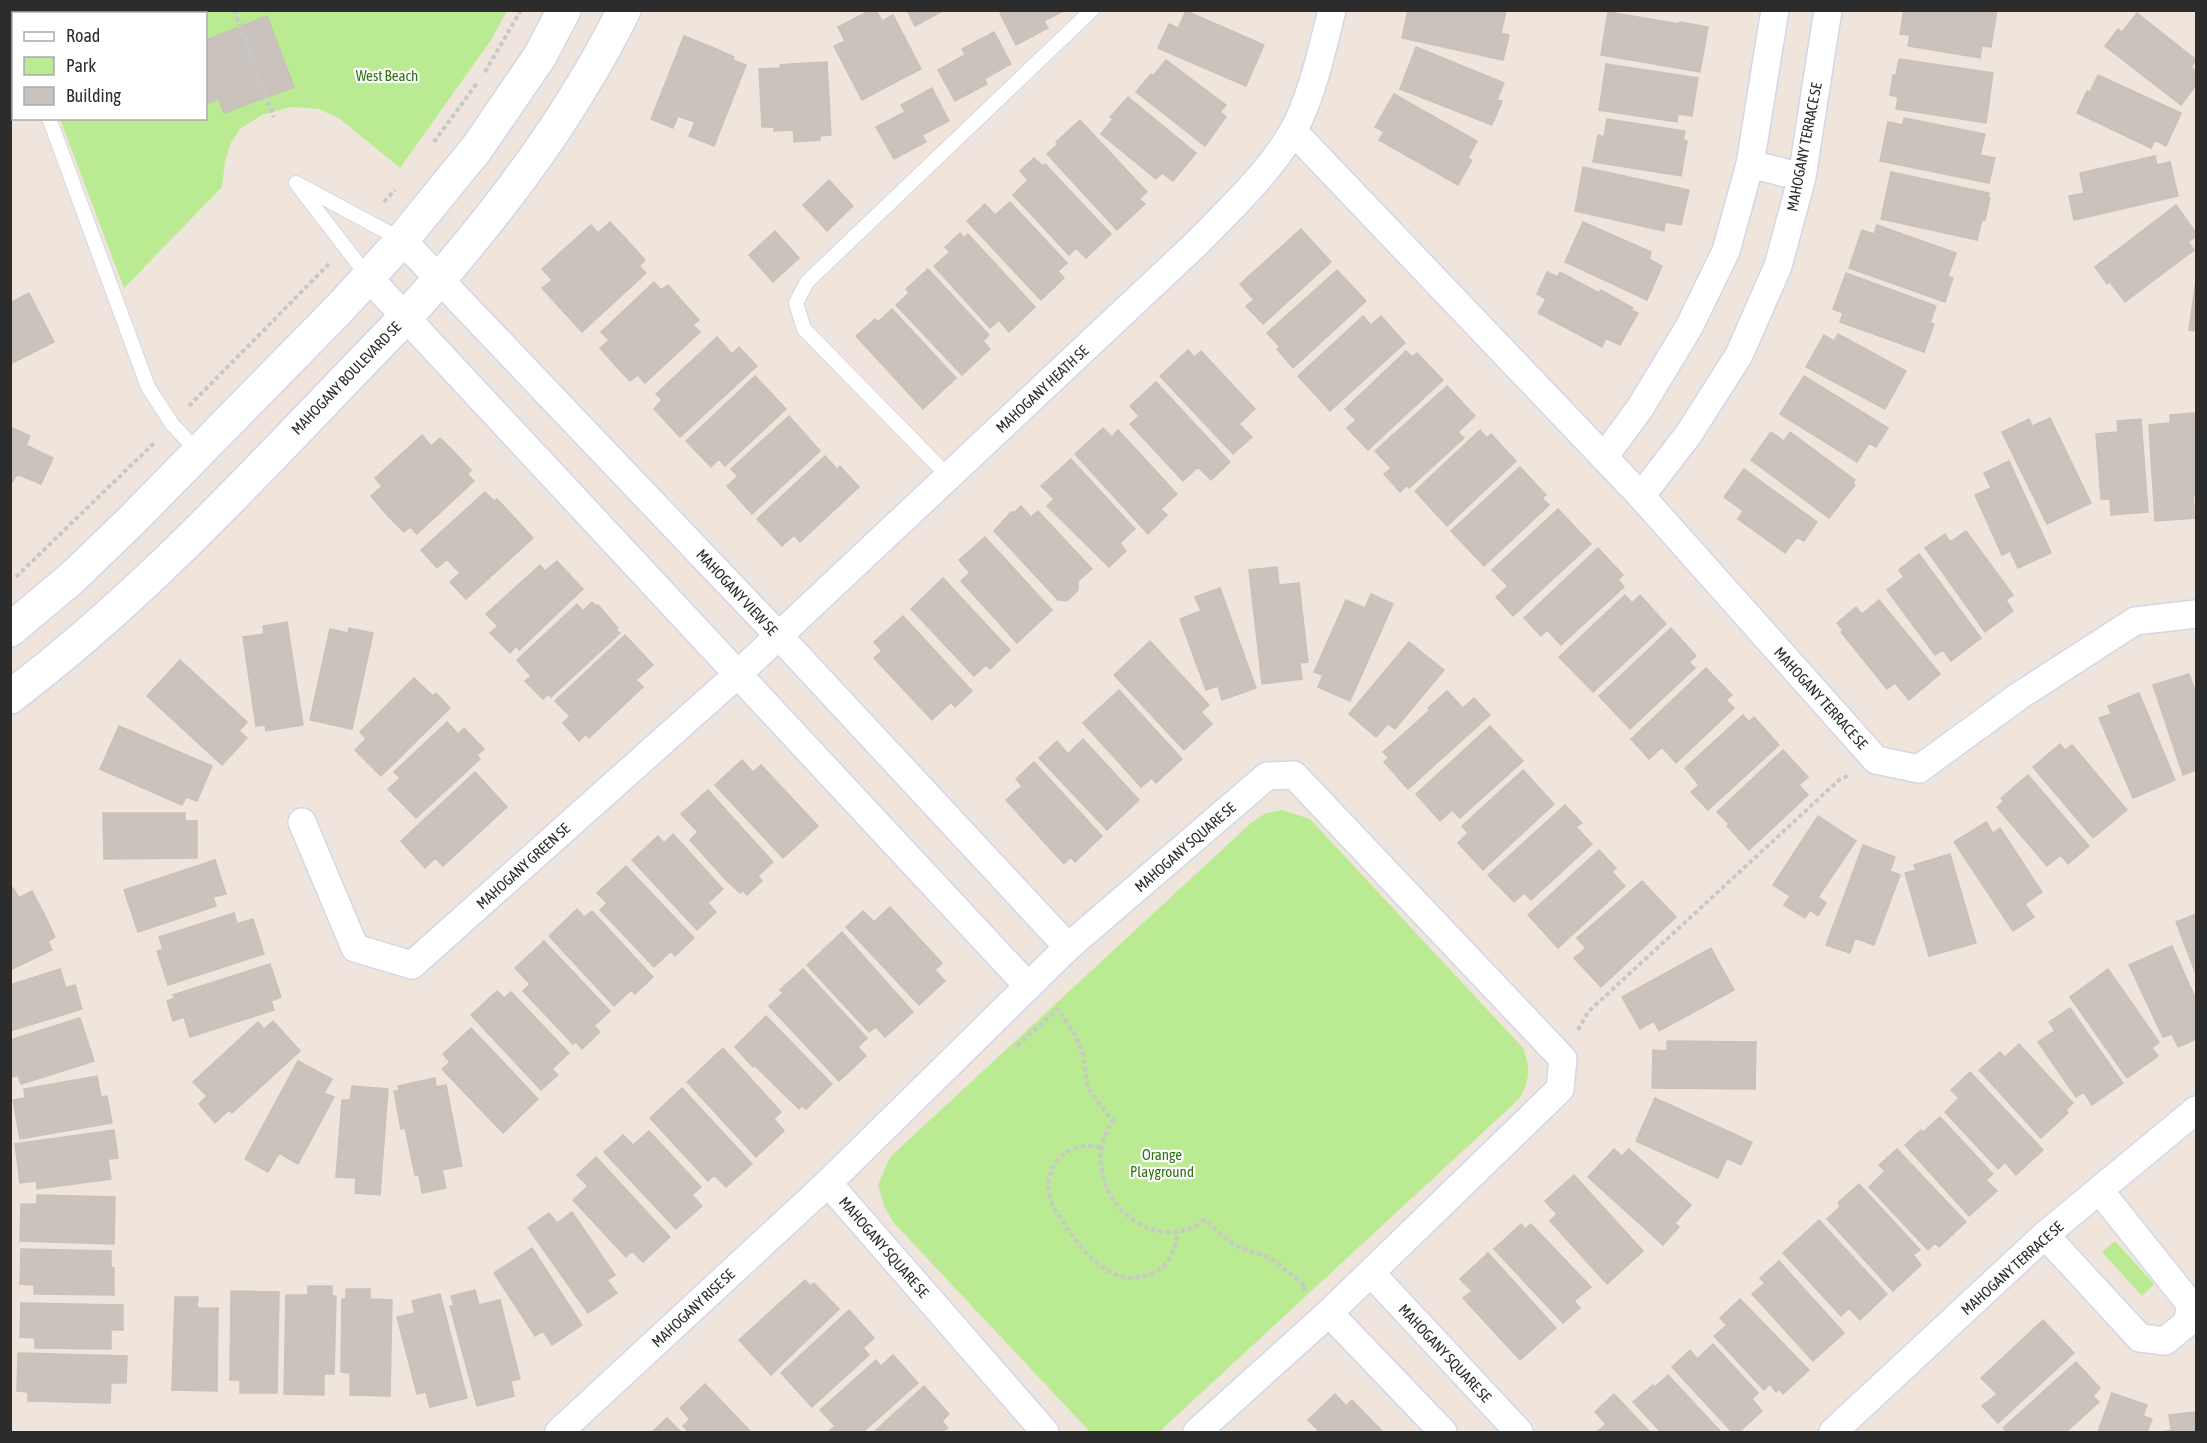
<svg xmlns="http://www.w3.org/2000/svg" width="2207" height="1443" font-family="'Asap Condensed',sans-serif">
	<rect width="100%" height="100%" fill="#efe5dc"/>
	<path fill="#baeb93" d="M19,11h488l-16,29 -91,128 -60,-49 -21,-10 -28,-2 -29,8 -22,14 -9,14 -6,18 -3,26 -98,101 -64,-169 146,-1v-104h-186z
		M1282,810l28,9 213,229c8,22 7,31 -4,51l-360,333h-69l-196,-209 -10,-17 -6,-21 12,-28 361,-334 15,-10z
		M2115,1241l39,43 -12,12 -40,-44z"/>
	<path fill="#cac2bc" stroke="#cbc1b5" stroke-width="1.5" d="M871,10h5l6,11 11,-6 28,54 -29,15 -35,-67z
		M907,10h37l-29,16z
		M1005,10h60l-21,11 4,7 -32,17 -16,-32z
		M1408,10l98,1 -5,22 8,2 -6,25 -101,-22z
		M1904,10h93l-6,37 -9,-1 -2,12 -72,-12 2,-11 -10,-1z
		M1186,11l78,34 -18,41 -88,-38 11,-24 9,4z
		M1608,12l72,12v-2l28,5 -8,45 -99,-17z
		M2137,13l59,47 -5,7 5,4v14l-15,20 -76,-59 13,-17 4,3z
		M267,16l27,71 -70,26 -5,-14 -13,5v-64z
		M857,17l35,67 -30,16 -28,-54 11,-5 -7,-14z
		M994,32l17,32 -27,15 3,5 -32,17 -17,-31 27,-15 -3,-6z
		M684,36l30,12 -28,71 -8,-3 -5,12 -22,-9z
		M1416,47l88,36 -7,17 5,1 -10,24 -92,-36z
		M714,48l20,9 -1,3 13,5 -32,81 -25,-10 6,-14 -9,-3z
		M1899,59l94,14 -7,50 -90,-14 2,-12 -8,-2 3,-20h3z
		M1166,60l60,45 -6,7 6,5 -21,29 -69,-54 15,-18 2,2z
		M827,62l4,73 -11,1v4l-26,2 -3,-78z
		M791,64l3,66 -20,1v-4h-12l-3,-58 22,-1 -1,-3z
		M1606,64l92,14 -6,38 -14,-2 -1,8 -78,-12z
		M2098,75l83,38 -15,33 -11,-6 -4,8 -74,-35 10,-22 3,1z
		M932,88l17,33 -27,14 4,7 -32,17 -18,-32 29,-15 -4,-7z
		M1394,94l83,47 -9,17 4,2 -14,25 -79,-45 5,-8 -9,-5z
		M1128,97l68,56 -23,28 -11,-8 -6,6 -55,-45 12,-15 -3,-2z
		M1904,118l81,16 -5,21 15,3 -6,25 -109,-22 8,-39 15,3z
		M1607,119l78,12 -2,9 4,1 -6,35 -88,-14 5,-27 6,2z
		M1080,120l67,72 -8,7 6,5 -28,26 -70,-76 11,-10 -2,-2z
		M2155,156l2,9 13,-3 8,34 -104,24 -5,-24 15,-3 -4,-20z
		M1034,158l9,8 2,-2 66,70 -25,24 -10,-10 -7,7 -56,-60 15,-15 -8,-9z
		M1583,167l106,23 -8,35 -16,-3 -1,9 -89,-20z
		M1891,172l98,21 -1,4 2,1 -5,22 -3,-1 -5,21 -96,-21z
		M829,180l24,26 -26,25 -24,-26z
		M1010,202l57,61 -9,8 6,7 -23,22 -74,-79 18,-17 10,11z
		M2176,205l20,28v3l-8,6 6,8 -69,52 -15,-20 -3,2 -12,-17z
		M610,222l17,18 -67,68 -18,-20 10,-8 -10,-11 49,-44 7,8z
		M1583,222l68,30 -2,7 13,7 -15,34 -82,-38z
		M1877,225l79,28 -8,23 5,2 -8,24 -96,-34 13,-38 12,4z
		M1301,229l30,33 -68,62 -17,-18 8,-6 -14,-16z
		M775,231l24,27 -26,24 -24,-27z
		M960,233l4,5 4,-4 67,73 -26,25 -10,-12 -9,8 -56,-62 16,-14 -5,-5z
		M627,240l18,20 -6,6 7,7 -64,59 -22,-24z
		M928,269l61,66 -6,6 7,8 -28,26 -66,-70 13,-12 -3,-4z
		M1337,270l29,31 -73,67 -16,-19 3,-2 -13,-14z
		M1547,272l11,5 2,-5 39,21 2,-3 32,18 -2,2 7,3 -18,32 -14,-7 -4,9 -64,-34 8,-14 -9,-5z
		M1846,273l90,33 -6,17 4,1 -10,28 -84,-30 3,-9 -10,-4z
		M2196,279v52l-7,-1z
		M654,282l7,8 7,-5 14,16 -68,63 -14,-16 9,-8 -8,-8z
		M29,293l25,49 -44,22v-61z
		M682,301l17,19 -6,5 7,7 -55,51 -7,-8 -8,6 -16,-17z
		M892,309l64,69 -33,31 -67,-73 19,-17 3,3z
		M1363,316l8,9 10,-9 24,27 -75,68 -32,-35z
		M1838,334l68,37 -21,38 -79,-42 18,-32 10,6z
		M717,337l15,17 7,-7 18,19 -77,71 -26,-28 8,-9 -6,-6z
		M1188,350l6,7 7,-6 54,58 -16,15 13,13 -19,17 -73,-78z
		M1406,351l6,6 5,-4 26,27 -75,70 -21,-22 9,-8 -11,-11z
		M755,376l31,33 -61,57 -6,-7 -8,8 -25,-26z
		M1804,376l84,52 -12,19 -7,-4 -12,19 -77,-48z
		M1156,382l74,80 -19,18 -13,-13 -15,14 -53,-57 9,-8 -9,-10z
		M1447,386l28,30 -17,16 6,6 -55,50 -2,-3 -7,7 -16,-18 7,-6 -16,-17z
		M2194,413l1,9h1v73l-3,1 2,22 -40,3 -6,-96 21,-2v-8z
		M789,416l31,35 -68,63 -25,-28 11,-10 -7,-7z
		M2050,418l41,85 -44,21 -45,-92 27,-13 3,7z
		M2141,419l7,93 -37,3 -1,-16h-9l-5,-65 22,-2 -1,-11z
		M10,427l20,9 -4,9 27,13 -12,26 -24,-10 -7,12z
		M1103,428l9,9 6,-7 59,64 -16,15 6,6 -19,19 -73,-80z
		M1480,430l7,8 4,-4 25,27 -69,65 -32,-35z
		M1771,432l13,9 6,-9 65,48 -2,3 2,2 -26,33 -78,-58z
		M422,435l9,11 9,-8 15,15 -68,62 -16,-19 11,-10 -7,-8z
		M455,453l16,17 -4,4 7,7 -57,53 -7,-7 -6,5 -17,-17z
		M825,456l12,13 3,-3 19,21 -59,55 -6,-7 -12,11 -25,-27z
		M1071,459l64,70 -15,14 6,8 -17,16 -62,-61 7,-7 -13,-13z
		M2009,461l42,92 -33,15 -8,-17 -8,4 -27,-60 16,-7 -7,-15z
		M1520,467l26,28 -4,3 7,7 -65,61 -33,-35z
		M1744,469l73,53 -13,19 -7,-4 -12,16 -47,-34 5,-8 -19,-14z
		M485,492l9,9 3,-2 14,15 -57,53 -7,-8 -10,9 -16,-18z
		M1021,506l10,11 7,-6 54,58 -14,12v9l-11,11 -9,-1 -64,-69 17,-19h4z
		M1558,509l33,35 -78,72 -17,-19 12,-11 -16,-16z
		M511,514l22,24 -67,61 -16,-17 10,-9 -6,-6z
		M1966,531l47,64 -7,5 7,11 -28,21 -60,-84 20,-14 5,8z
		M985,537l67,73 -35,33 -56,-62 9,-8 -11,-13z
		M1598,548l25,27 -5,5 6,7 -63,58 -14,-15 -6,6 -17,-18z
		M1919,554l62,84 -30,23 -8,-11 -8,5 -48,-65 17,-13 -5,-7z
		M557,561l26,28 -64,61 -3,-4 -6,7 -20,-20 8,-7 -12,-12 54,-49 5,6z
		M1277,567l2,18 20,-2 9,79 -8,1 2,16 -40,5 -13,-114z
		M943,578l67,72 -20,19 -4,-4 -12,11 -63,-67z
		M1220,588l36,100 -34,12 -4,-14 -12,4 -26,-71 21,-8 -6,-14z
		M1371,594l22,10 -43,97 -32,-14 5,-12 -9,-3 32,-72 19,8z
		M1625,595l7,8 8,-8 26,29 -73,68 -34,-35z
		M1879,600l61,74 -31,26 -14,-17 -8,6 -46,-57 2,-2 -6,-7 19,-16 6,7z
		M592,602l4,4 2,-1 20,23 -2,2 4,3 -69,64 -3,-3 -5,5 -18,-18 6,-5 -14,-16 60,-56 6,7z
		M903,616l69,75 -17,16 -4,-5 -19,18 -58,-62 8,-7 -8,-9z
		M287,622l16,103 -37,6 -1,-6 -9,1 -13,-89 21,-3 -1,-8z
		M349,628l24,5 -21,96 -42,-9 20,-91 18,4z
		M1671,628l25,28 -7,6 6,6 -65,61 -31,-33z
		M625,635l28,30 -17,15 7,7 -54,51 -3,-4 -7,7 -16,-18 7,-7 -15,-15z
		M1150,641l59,64 -8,7 11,12 -28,26 -70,-75z
		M1409,642l35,28 -49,59 -7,-5 -12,13 -27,-23z
		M180,660l67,62 -8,9 8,7 -25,27 -75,-69z
		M1706,668l26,27 -6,5 8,8 -58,55 -14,-16 -13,12 -18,-20z
		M2189,674l5,14 2,-1v83l-13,5 -30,-90z
		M414,678l19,18 3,-3 14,15 -69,68 -26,-26 11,-11 -6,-7z
		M1119,690l63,69 -26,24 -4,-5 -11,9 -58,-64z
		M1447,691l16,17 11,-10 16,17 -82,74 -24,-27 5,-4 -6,-6 47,-42 -2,-2z
		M2139,693l36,87 -42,18 -34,-80 12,-4 -3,-8z
		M1743,715l6,7 5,-5 25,28 -71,65 -17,-18 8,-7 -14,-17z
		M447,722l11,12 6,-6 20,21 -7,6 3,4 -64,59 -28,-29 12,-11 -6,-6z
		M119,726l93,40 -15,35 -11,-4 -4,8 -82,-36z
		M1490,726l33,35 -63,57 -8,-8 -12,11 -24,-27z
		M1083,739l56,61 -32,30 -68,-72 18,-17 11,13z
		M2060,744l5,6 7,-5 55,65 -34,28 -60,-71z
		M1783,750l25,27 -9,8 9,10 -59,55 -22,-24 2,-2 -12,-12z
		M742,760l11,12 8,-7 57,61 -35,32 -68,-73z
		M1034,762l68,74 -27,26 -4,-5 -7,7 -58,-64 16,-14 -6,-7z
		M1523,770l31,34 -71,66 -25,-27 10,-10 -6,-7z
		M475,772l32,35 -64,59 -8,-8 -10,10 -24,-27z
		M2028,775l61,71 -21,18 -7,-9 -14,11 -50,-59 7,-6 -3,-3z
		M708,790l65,72 -15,14 4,5 -15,14 -4,-4 -3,2 -15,-14 -35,-39 8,-8 -17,-18z
		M1565,805l17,18 -6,4 16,17 -61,56 -7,-7 -10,9 -26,-27z
		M103,813h82v8h12v37l-93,1z
		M1818,816l38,25 -38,56 8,6 -8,13 -8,-6 -5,8 -21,-13 6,-9 -17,-11z
		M1986,822l7,11 7,-5 42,64 -17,12 9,13 -21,14 -59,-89z
		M673,834l50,55 -15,14 8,9 -19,18 -65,-70 26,-24 6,7z
		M1863,845l32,12 -5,14 10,4 -26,70 -19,-7 -5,15 -24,-8z
		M1599,850l17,18 -4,4 13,14 -67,62 -30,-33z
		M1950,854l26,89 -47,13 -24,-83 11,-3 -2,-5z
		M215,860l11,34 -13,3 3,9 -78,26 -14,-42z
		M626,866l68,72 -19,18 -4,-5 -17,16 -54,-57 7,-7 -10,-10z
		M1642,881l34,36 -75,70 -27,-29 12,-10 -9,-10z
		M13,888l6,10 13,-7 12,23 -34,16v-41z
		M890,907l52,56 -7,7 10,11 -26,24 -73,-78 17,-16 11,11z
		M577,909l7,8 8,-6 61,66 -18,17 -4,-4 -17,16 -65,-70z
		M234,913l3,11 16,-5 11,35 -96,31 -11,-34 6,-2 -4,-12z
		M44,914l11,23 -7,4 4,9 -42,20v-40z
		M2196,914v60l-20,-52z
		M842,932l71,80 -28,25 -9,-10 -7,5 -62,-67z
		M544,941l66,70 -16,15 6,6 -18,17 -6,-7 -3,2 -50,-53 7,-7 -15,-16z
		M2172,946l24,54v39l-18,8 -6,-13 -9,3 -34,-72z
		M1711,948l23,42 -75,41 -5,-10 -14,8 -18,-32z
		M270,964l11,33 -10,4 3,9 -84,27 -6,-20 -11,4 -6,-20 8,-3 -2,-3z
		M60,969l6,19 9,-3 7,24 -72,22v-46z
		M803,969l64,69 -9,9 8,9 -27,25 -70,-75 14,-13 -3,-3z
		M2108,969l51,73 -7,6 6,8 -31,22 -57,-81z
		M497,991l7,7 7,-6 58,61 -17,16 6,6 -17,15 -70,-75z
		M2070,1008l53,75 -31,22 -8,-13 -8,5 -38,-55 17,-11 -6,-9z
		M766,1016l66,68 -26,25 -4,-3 -3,3 -45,-44 -1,2 -18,-20z
		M80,1018l14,43 -73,23 -3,-9 -8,3v-38z
		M273,1021l27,30 -68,62 -3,-3 -14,13 -16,-19 8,-8 -14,-14 65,-60 6,7z
		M471,1028l67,71 -35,34 -61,-64 8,-7 -7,-8z
		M1667,1041l89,1 -1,47 -103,-1 1,-38 14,1z
		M2019,1044l54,59 -7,7 2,3 -27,25 -62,-68 21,-18 5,5z
		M723,1048l58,64 -7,7 10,12 -28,26 -69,-75z
		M298,1061l34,18 -8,14 10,4 -36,67 -19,-11 -11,19 -23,-13z
		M1970,1072l73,78 -27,25 -11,-13 -7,7 -53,-57 14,-14 -8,-8z
		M97,1076l4,21 6,-1 5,27 -92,16 -7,-39 12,-2 -1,-9z
		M435,1078l1,9 10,-2 16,81 -20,4 4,18 -24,5 -3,-18h-4l-10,-47 -4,1 -7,-38h5l-1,-5z
		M352,1086l36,3 -8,106 -25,-2 1,-15 -20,-1 6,-77h8z
		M682,1088l70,76 -26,23 -12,-12 -6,6 -58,-63z
		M1655,1098l97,44 -11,23 -14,-7 -9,20 -82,-37z
		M1940,1117l53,57 -7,6 11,11 -28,25 -64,-71 16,-15 2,2z
		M114,1130l4,28 -10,1 3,20 -74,10 -1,-8 -16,2 -5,-39z
		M649,1131l52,56 -9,8 10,11 -26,23 -72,-77 19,-17 10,10z
		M1614,1149l8,7 7,-7 62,56 -16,18 4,4 -16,18 -75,-68z
		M1897,1149l69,73 -27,25 -4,-4 -7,7 -59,-63 16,-16 -6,-6z
		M596,1157l74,80 -27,25 -11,-11 -6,6 -53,-57 15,-14 -11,-11z
		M1574,1175l69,76 -36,33 -57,-63 7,-7 -12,-13z
		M1859,1184l61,66 -7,5 8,10 -28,26 -66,-72 13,-12 -2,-4z
		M37,1195l78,2 -1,47 -94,-3 1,-37h16z
		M572,1212l43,63 -8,5 10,13 -29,20 -60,-85 21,-15 8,10z
		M1819,1220l68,74 -27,26 -11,-12 -8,8 -58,-63z
		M1521,1224l4,5 6,-5 60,63 -17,14 6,7 -17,15 -69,-74z
		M532,1248l50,77 -30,20 -9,-14 -8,5 -41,-63z
		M21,1249l90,2v16l3,1v27l-80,-1v-9l-14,-1z
		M1488,1253l68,75 -36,32 -57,-62 9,-7 -12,-12z
		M1779,1261l65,72 -31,28 -61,-67 13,-11 -5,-5z
		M805,1280l5,6 4,-3 25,26 -68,66 -32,-35z
		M308,1286h24v10h4l-2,78h-10v21l-40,-1 2,-99h22z
		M346,1289h24v10l22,1 -2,96 -40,-1v-22l-9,-1 1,-73h4z
		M475,1290l4,15 21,-5 20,79 -9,2 3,15 -37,10 -27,-100h4l-3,-10z
		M231,1291l48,1 -2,101h-37v-13h-10z
		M440,1294l27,104 -37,9 -4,-15 -9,2 -20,-77 18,-4 -3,-12z
		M175,1297h23l-1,11h21l-1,83 -45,-1z
		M1740,1299l69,71 -26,24 -4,-5 -3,3 -6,-8 -6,6 -50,-54 13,-11 -7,-7z
		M21,1303l102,2v25h-12v19l-76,-1v-10l-15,-1z
		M849,1310l25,28 -11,10 6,7 -57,52 -31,-34z
		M2043,1320l31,33 -76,70 -16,-17 15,-12 -16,-16z
		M1713,1344l45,49 -6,6 10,12 -23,21h-7l-60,-65 18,-17 7,9z
		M18,1353l109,3 -1,27h-15l-1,20 -82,-2v-9l-11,-1z
		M893,1355l25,28 -55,49h-35l7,-6 -15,-16 56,-50 5,6z
		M2076,1362l24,26 -7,8 6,6 -33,30h-58l-5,-4z
		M1668,1375l53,57h-60l-28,-30 20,-17 2,2z
		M705,1384l46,48h-62l-6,-6 7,-7 -10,-11z
		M924,1386l25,28 -7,7 6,7 -6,4h-68z
		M2112,1393l35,12 -4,11 9,3 -5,13h-49z
		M1335,1394l11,12 6,-6 31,32h-63l-12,-12z
		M1614,1394l36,38h-53l9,-8 -11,-12z
		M2196,1412v20h-35l10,-2 -2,-15z
		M667,1418l14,14h-29z"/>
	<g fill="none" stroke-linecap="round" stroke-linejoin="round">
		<g stroke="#d1d7e6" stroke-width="16">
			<path id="service" d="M10,16l4,8
				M49,118l99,269 24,37 26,28
				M296,183l106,57
				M299,187l70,91
				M948,476l-144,-147 -8,-26 11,-21 285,-272"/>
		</g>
		<g stroke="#d1d7e6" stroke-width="30">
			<path id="minor" d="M1293,131l348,365 235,264 43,9 100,-73 116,-75 61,-7
				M1750,164l52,13
				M402,240l376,395 290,312
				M369,278l659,708
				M1604,457l36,-49 49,-81 37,-76 24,-87 25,-154
				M1641,496l47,-61 51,-80 39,-89 24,-89 26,-167
				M302,822l53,126 57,17 326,-291 458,-430c34,-35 71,-69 96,-111 19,-33 31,-86 40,-123
				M2045,1235l95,103 25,3 22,-18 4,-18 -91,-114
				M1371,1273l148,159
				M1329,1313l114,119
				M559,1432l269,-249
				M1045,1432l-217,-249 240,-236 199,-171 27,-1 269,284 -3,30 -231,224 -132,119
				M1833,1432l212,-197 151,-125"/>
		</g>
		<g stroke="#d1d7e6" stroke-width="36">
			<path id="tertiary" d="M10,630l63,-53 58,-56 209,-213 62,-68 75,-92 63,-92 24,-46
				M10,697c146,-110 268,-250 395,-379 65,-72 127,-148 177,-232 15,-24 29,-50 42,-76"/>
		</g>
		<path stroke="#c8c8c8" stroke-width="4" stroke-dasharray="4.5 3" stroke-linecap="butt" d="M135,10l2,4
			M234,10l40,107
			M179,14l3,-4
			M485,72l36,-62
			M434,142l43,-59
			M384,202l11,-12
			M189,406l140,-142
			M16,577l139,-135
			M1578,1030l10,-18 251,-232 10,-5
			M1017,1046l41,-37 19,29 6,17 4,30 4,8 22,28c-34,47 7,114 62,111 11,-1 21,-6 30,-12l29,25 34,12 11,7 27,23 -5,5
			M1100,1147c-9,-1 -18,-2 -27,2 -19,7 -29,30 -23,49 2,8 8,17 13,24 19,30 51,70 90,51 17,-8 23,-24 24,-41"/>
		<use href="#service" stroke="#fff" stroke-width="14"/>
		<use href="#minor" stroke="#fff" stroke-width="27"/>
		<use href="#tertiary" stroke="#fff" stroke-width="33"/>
	</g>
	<g text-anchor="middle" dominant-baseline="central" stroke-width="4.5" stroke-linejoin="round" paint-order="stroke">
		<g font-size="15" fill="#307212" stroke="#fff">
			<text x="387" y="75">West Beach</text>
			<text x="1162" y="1154">Orange<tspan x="1162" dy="17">Playground</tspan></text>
		</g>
		<g font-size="15" fill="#2c2c2c" stroke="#fff">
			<text transform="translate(1804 147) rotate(-79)">MAHOGANY TERRACE SE</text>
			<text transform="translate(346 378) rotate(-46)">MAHOGANY BOULEVARD SE</text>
			<text transform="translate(1042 389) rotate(-43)">MAHOGANY HEATH SE</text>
			<text transform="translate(737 592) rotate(47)">MAHOGANY VIEW SE</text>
			<text transform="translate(1821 698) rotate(48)">MAHOGANY TERRACE SE</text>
			<text transform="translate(1185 847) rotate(-41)">MAHOGANY SQUARE SE</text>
			<text transform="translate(523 866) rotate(-42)">MAHOGANY GREEN SE</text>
			<text transform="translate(884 1247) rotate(49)">MAHOGANY SQUARE SE</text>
			<text transform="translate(2012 1268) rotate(-42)">MAHOGANY TERRACE SE</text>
			<text transform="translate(693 1308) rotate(-43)">MAHOGANY RISE SE</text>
			<text transform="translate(1445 1353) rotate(47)">MAHOGANY SQUARE SE</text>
		</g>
	</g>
	<rect width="2207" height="1443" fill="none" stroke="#2c2c2c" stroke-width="24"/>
	<rect x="12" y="12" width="195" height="108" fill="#ffffff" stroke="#ababab" stroke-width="1.5"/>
	<rect x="24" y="32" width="30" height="9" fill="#ffffff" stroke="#ababab" stroke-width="1.5"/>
	<text x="66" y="42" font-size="18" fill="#2c2c2c">Road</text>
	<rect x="24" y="57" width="30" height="18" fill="#baeb93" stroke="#ababab" stroke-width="1.5"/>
	<text x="66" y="72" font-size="18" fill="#2c2c2c">Park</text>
	<rect x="24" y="87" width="30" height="18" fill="#cac2bc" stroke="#ababab" stroke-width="1.5"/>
	<text x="66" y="102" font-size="18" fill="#2c2c2c">Building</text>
</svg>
